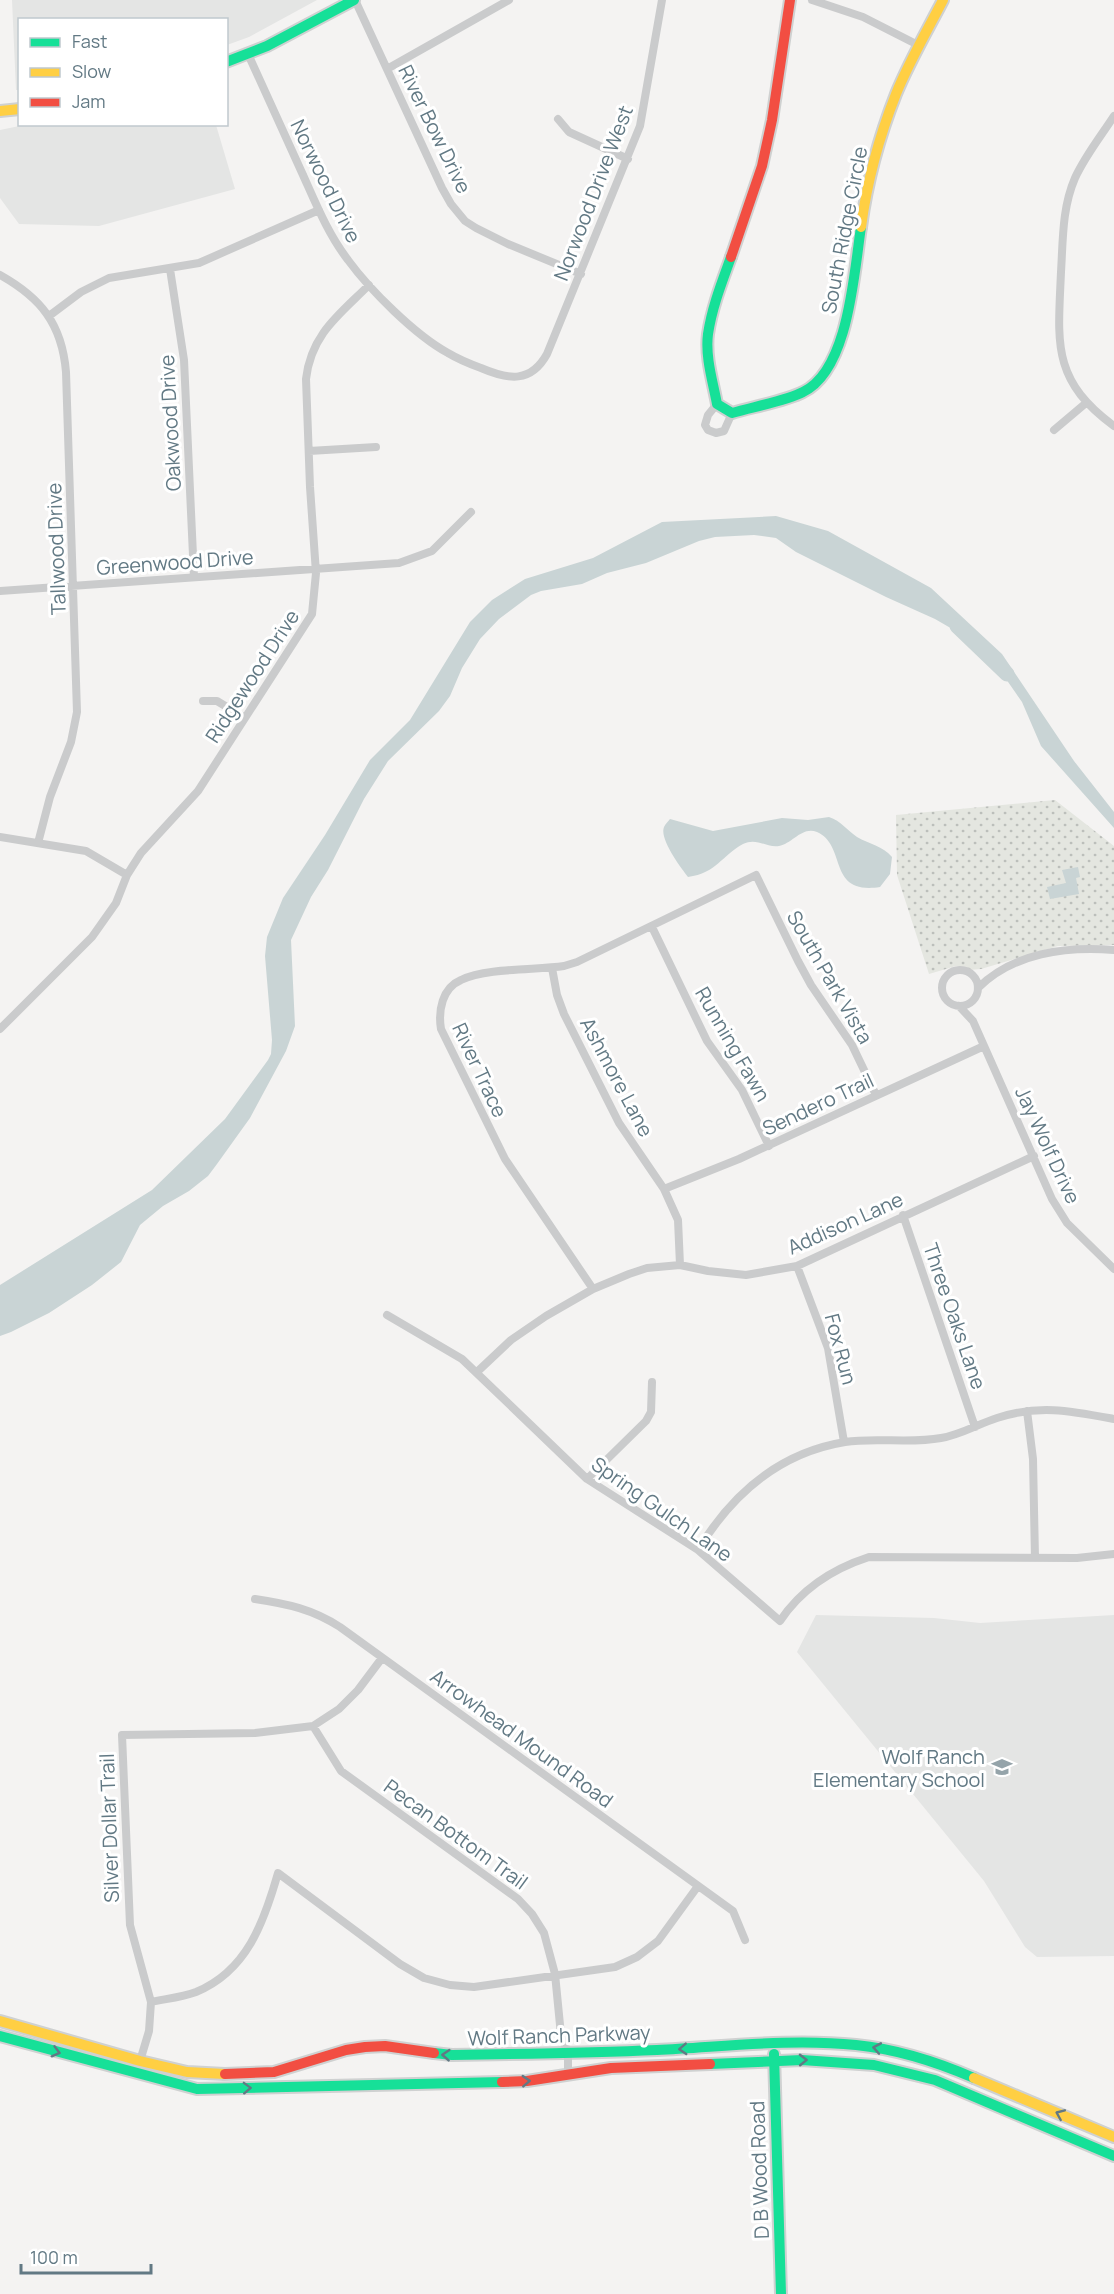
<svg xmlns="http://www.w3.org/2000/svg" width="1114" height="2294" font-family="Manrope,sans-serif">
	<defs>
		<pattern id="green-dots" width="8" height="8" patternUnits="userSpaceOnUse" patternTransform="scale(1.5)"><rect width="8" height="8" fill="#e4e6e0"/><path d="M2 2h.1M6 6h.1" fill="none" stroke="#bcbfbb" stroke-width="1.8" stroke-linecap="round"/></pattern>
	</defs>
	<rect width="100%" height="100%" fill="#f4f3f2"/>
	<path fill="#e4e5e4" d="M12,0h305l-68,37 -22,8 -1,-25h-206v70h-4z
		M29,124l187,1 19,64 -136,37 -80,-2 -19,-26v-68z
		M816,1615l118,3 46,5 134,-8v341l-77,1 -12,-10 -41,-66 -187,-229z"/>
	<path fill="url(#green-dots)" d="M1055,800l59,46v99l-56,1 -77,23 -12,1 -13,-4 -27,8 -32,-99 -1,-60z"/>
	<path fill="#c9d4d5" d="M776,516l52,15 103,57 71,66 72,107 40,51v16l-73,-82 -19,-44 -32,-46 -17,-15 -38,-22 -49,-22 -90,-45 -20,-14 -22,-3 -39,2 -16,4 -53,22 -39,10 -25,11 -41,7 -10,4 -32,24 -19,20 -18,29 -12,28 -11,15 -51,50 -24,38 -36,71 -17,27 -20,43 4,86 -9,25 -36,67 -33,46 -9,12 -19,15 -26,15 -23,19 -19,37 -29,23 -43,28 -38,19 -11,4v-51l152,-95 73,-71 43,-59 3,-6 1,-14 -7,-84 2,-19 16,-39 42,-63 45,-75 40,-40 60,-98 22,-22 33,-21 68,-21 69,-36z
		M829,817c12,4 18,13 28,20 12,7 26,9 35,20l-2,17 -10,13c-54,8 -32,-41 -63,-55 -15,-6 -25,12 -38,14 -13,2 -22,-9 -36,-2 -22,12 -26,29 -55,33 -7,-9 -29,-38 -24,-50 1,-3 4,-5 6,-8l43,12 69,-13 26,2z
		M1078,867l2,10 -4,1 3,16 -29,5 -3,-12 19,-4 -4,-13z"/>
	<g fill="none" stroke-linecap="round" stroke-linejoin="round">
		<path stroke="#c9d4d5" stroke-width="15" d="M957,626l50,48"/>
		<g stroke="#cfd1d1" stroke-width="14">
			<path id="fast" d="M226,62l41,-16 87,-46
				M731,257c-9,25 -19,50 -23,77 -3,23 5,48 9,70l15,9c20,-6 54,-12 71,-21 46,-22 51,-120 58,-165
				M0,2036l197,53 305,-7
				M434,2053l18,2c68,-1 136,-2 205,-5 65,-3 134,-12 199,-5 41,4 81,17 118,33
				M774,2054l7,240
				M710,2064l92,-4 72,5 61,15 179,76"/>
		</g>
		<g stroke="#cfd1d1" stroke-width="14">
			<path id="slow" d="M0,111l20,-2
				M861,227c6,-45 18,-90 35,-133 13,-32 31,-63 47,-94
				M0,2021l140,40 47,11 38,2
				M974,2078l140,59"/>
		</g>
		<g stroke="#cfd1d1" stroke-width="14">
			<path id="jam" d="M731,257l31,-91 10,-46 18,-120
				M225,2074l49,-2 72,-22 19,-3 20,-1 49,7
				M502,2082l25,-1 84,-13 99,-4"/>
		</g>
		<path stroke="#cacbcc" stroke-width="8" d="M355,0l87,188 9,16 14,17 11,7 32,16 73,30
			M812,0l51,17 57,29
			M248,54c19,41 37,81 55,121 13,29 25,59 45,85 22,30 67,75 100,93 10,6 22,11 33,15 28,12 50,15 66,-14l93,-228 22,-126
			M387,69l122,-69
			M1114,116c-13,20 -29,40 -39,62 -13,30 -12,62 -14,94 -3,70 -10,108 53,154
			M558,119l11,13 59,27
			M170,269l14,91 10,217
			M0,275c41,23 62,49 66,97l11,340 -6,30 -21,55 -12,46
			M49,316l32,-24 28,-14 90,-15 120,-53
			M717,404l-9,11 -3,10 3,5 8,3 8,-2 8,-18
			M1054,430l32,-27
			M309,451l67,-4
			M0,591l399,-28 33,-12 39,-39
			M203,701h14l28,17
			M0,837l86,14 41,24
			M652,927l55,114 35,49 27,56
			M552,968l5,27 7,19 55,109 45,66 14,31 2,45
			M942 988a18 18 0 1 1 36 0a18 18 0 1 1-36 0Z
			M978,988c35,-35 88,-42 136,-38
			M959,1006l14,15 79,178 15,24 47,46
			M0,1029l92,-92 24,-34 11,-28 14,-22 57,-62 114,-177 4,-41 -6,-86 -4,-108c5,-45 34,-65 63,-94
			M664,1189l75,-30 245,-113
			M903,1215l72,212
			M797,1266l31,82 16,94
			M593,1289l-88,-130 -64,-130c-3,-18 1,-41 20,-49 25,-12 74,-10 103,-14l13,-4 179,-87 42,86 13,24 41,60 24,50
			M387,1315l75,44 125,120 111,71 82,71c22,-33 52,-52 89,-64l208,1 37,-4
			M477,1372l34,-32 35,-24 47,-27 36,-15 18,-6 33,-3 28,6 38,4 51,-9 237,-110
			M1027,1411l6,48 2,99
			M587,1479l59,-58 5,-9 1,-30
			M698,1550c34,-56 80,-97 147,-108 31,-5 64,2 96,-4 19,-3 37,-14 56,-20 42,-14 75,-7 117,1
			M255,1599c33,5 57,10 85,28l393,284 12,29
			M313,1726l28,45 177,128 14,15 12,19 11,41 6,61 7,18v21
			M151,2002c14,-3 32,-5 45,-10 51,-21 68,-70 82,-119l122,91 24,14 26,7 24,2 141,-20 22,-10 21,-16 40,-55
			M140,2061l9,-30 2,-29 -21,-77 -8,-190 133,-2 58,-7 26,-17 19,-19 24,-32"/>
		<use href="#fast" stroke="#16e098" stroke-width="10"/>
		<use href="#slow" stroke="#ffcf43" stroke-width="10"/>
		<use href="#jam" stroke="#f24e42" stroke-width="10"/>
	</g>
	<defs><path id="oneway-chevron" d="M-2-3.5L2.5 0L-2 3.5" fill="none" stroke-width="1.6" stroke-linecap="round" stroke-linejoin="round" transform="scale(1.5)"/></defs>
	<g stroke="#627984">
		<use href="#oneway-chevron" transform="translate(877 2048) rotate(-170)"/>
		<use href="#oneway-chevron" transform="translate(683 2049) rotate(177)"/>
		<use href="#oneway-chevron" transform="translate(56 2052) rotate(15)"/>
		<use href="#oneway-chevron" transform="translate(446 2055) rotate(-176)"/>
		<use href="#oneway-chevron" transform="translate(803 2060) rotate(-1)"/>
		<use href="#oneway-chevron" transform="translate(526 2081) rotate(-3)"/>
		<use href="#oneway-chevron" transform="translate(247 2088) rotate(-2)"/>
		<use href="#oneway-chevron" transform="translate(1060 2114) rotate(-157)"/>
	</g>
	<defs>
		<g id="school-bare" transform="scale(1.62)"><path d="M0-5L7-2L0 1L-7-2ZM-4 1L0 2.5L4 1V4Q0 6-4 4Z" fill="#95a4aa" stroke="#fff" stroke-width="2.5" paint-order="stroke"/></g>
	</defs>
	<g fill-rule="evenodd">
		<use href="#school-bare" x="1002" y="1767"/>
	</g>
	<g text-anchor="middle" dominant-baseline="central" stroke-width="6" stroke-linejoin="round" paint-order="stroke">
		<g font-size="20" fill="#627984" stroke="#fff">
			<text transform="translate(435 129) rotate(64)">River Bow Drive</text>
			<text transform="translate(326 181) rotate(64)">Norwood Drive</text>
			<text transform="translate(593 193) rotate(-69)">Norwood Drive West</text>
			<text transform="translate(844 230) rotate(-79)">South Ridge Circle</text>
			<text transform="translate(170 423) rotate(-93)">Oakwood Drive</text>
			<text transform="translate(56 549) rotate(-92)">Tallwood Drive</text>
			<text transform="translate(175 562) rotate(-4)">Greenwood Drive</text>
			<text transform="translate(252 676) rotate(-57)">Ridgewood Drive</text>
			<text transform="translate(830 977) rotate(60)">South Park Vista</text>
			<text transform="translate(733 1044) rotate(60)">Running Fawn</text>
			<text transform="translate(480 1070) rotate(65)">River Trace</text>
			<text transform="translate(617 1077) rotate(62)">Ashmore Lane</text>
			<text transform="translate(818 1104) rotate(-25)">Sendero Trail</text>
			<text transform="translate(1048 1145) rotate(65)">Jay Wolf Drive</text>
			<text transform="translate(845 1223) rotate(-24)">Addison Lane</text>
			<text transform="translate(955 1316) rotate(71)">Three Oaks Lane</text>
			<text transform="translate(841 1349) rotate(75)">Fox Run</text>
			<text transform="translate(662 1509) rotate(35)">Spring Gulch Lane</text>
			<text transform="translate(522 1738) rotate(36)">Arrowhead Mound Road</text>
			<text transform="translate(109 1828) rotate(-92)">Silver Dollar Trail</text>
			<text transform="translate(456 1834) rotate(36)">Pecan Bottom Trail</text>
			<text transform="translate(559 2035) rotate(-2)">Wolf Ranch Parkway</text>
			<text transform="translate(759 2170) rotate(-92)">D B Wood Road</text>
		</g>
		<g font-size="20" fill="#627984" stroke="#fff" text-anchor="end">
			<text x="985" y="1756">Wolf Ranch<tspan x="985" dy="23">Elementary School</tspan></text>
		</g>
	</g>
	<rect x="18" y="18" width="210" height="108" fill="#ffffff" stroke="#c0c9ce" stroke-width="1.5"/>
	<rect x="30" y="38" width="30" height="9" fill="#16e098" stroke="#c0c9ce" stroke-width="1.5"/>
	<text x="72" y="48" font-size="18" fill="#627984">Fast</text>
	<rect x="30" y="68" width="30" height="9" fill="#ffcf43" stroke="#c0c9ce" stroke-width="1.5"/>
	<text x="72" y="78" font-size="18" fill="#627984">Slow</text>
	<rect x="30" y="98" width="30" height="9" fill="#f24e42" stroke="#c0c9ce" stroke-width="1.5"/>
	<text x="72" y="108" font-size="18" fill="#627984">Jam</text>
	<path d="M21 2264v9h130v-9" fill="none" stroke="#627984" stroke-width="3"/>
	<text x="30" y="2264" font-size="18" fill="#627984" stroke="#ffffff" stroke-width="4.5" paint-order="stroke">100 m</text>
</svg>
